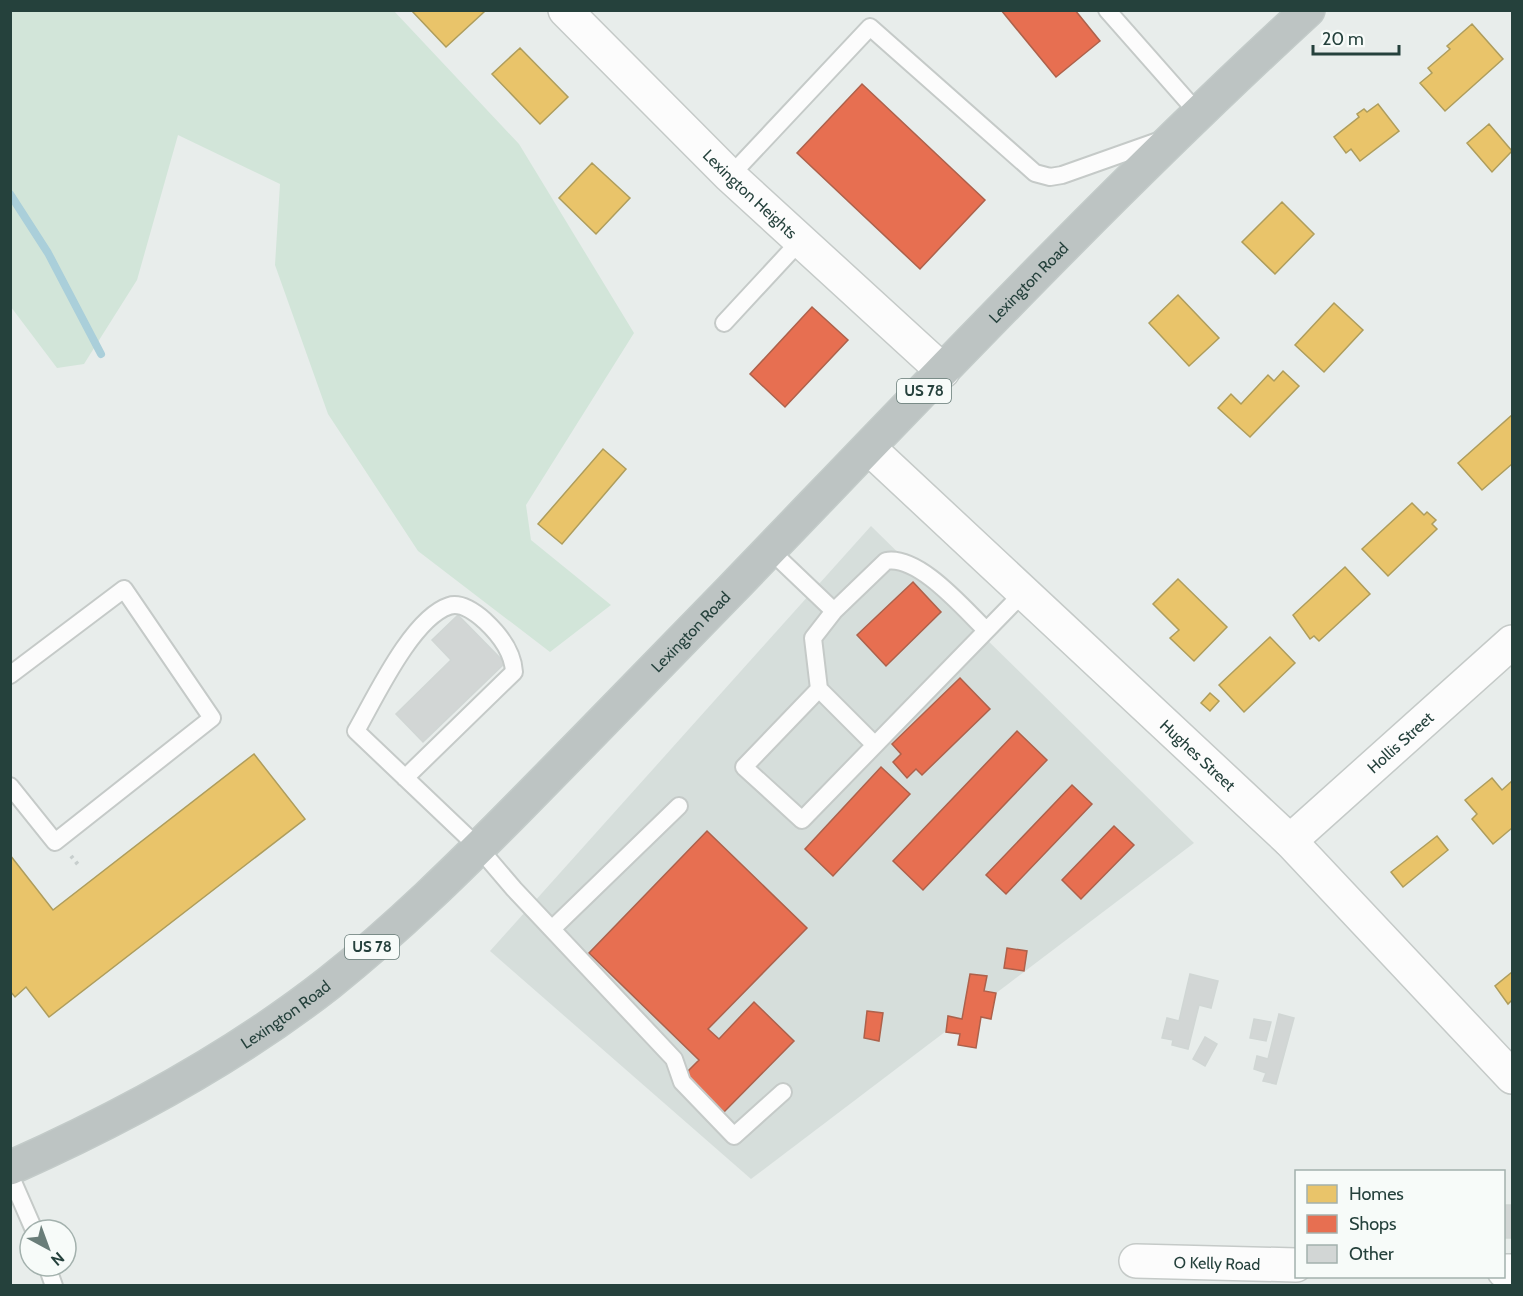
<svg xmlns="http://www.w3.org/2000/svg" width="1523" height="1296" font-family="Cabin,sans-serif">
	<rect width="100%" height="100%" fill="#e8edeb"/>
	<path fill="#d6dedb" d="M871,526l323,317 -443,336 -261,-228z"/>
	<path fill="#d2e5d9" d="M11,10l383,1 125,133 115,189 -108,172 5,35 80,65 -61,47 -132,-101 -90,-137 -53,-149 5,-81 -102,-49 -41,145 -53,84 -27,4 -46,-61z"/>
	<path fill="#e9c46a" stroke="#ae9d5c" stroke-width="1.5" d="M411,10h71l2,2 -38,35z
		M1472,24l31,35 -58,52 -25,-28 12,-10 -4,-5 22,-19 -3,-3z
		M520,48l48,49 -28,27 -48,-50z
		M1378,104l21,27 -39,30 -9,-12 -5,4 -12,-16 25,-20 -2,-3 7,-5 3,3z
		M1489,124l23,27 -20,21 -25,-29z
		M592,163l38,35 -34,36 -37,-36z
		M1282,202l32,32 -39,40 -33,-32z
		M1178,295l41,43 -30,28 -40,-43z
		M1334,303l29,27 -39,42 -29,-27z
		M1283,371l16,15 -49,51 -32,-29 13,-14 10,10 27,-29 6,6z
		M1512,415v49l-30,26 -24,-27z
		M603,449l23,20 -64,75 -24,-20z
		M1412,503l12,12 3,-3 9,8 -4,4 5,5 -49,47 -26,-27z
		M1345,567l25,27 -51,47 -5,-5 -4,3 -17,-24z
		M1178,579l49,48 -33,34 -24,-23 9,-8 -26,-26z
		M1270,637l25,26 -51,49 -25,-27z
		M1210,693l9,8 -9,10 -9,-8z
		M254,754l51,65 -256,198 -23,-30 -11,10 -5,-6v-136l43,55z
		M1492,778l10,12 10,-9v47l-19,16 -21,-25 5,-5 -12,-14z
		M1437,836l11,14 -45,37 -12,-15z
		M1512,972v28l-4,4 -13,-18z"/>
	<path fill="#e76f51" stroke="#ad614b" stroke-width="1.5" d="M1001,10h74l25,31 -44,36z
		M862,84l123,116 -65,69 -123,-116z
		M812,307l36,33 -63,67 -35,-33z
		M913,582l28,30 -55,54 -29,-31z
		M960,678l30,31 -68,66 -6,-6 -9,9 -14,-16 8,-8 -9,-10z
		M1017,731l30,29 -124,130 -30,-29z
		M881,767l29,27 -77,82 -28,-27z
		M1072,785l20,19 -86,90 -20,-19z
		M1114,826l20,19 -53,54 -19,-19z
		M707,831l100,97 -99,101 11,10 35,-37 40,39 -70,71 -39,-38 14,-14 -110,-107z
		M1007,948l20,3 -3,20 -20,-3z
		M970,974l17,2 -3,15 12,2 -5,26 -10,-2 -5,31 -18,-3 2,-11 -14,-2 2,-16 14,3z
		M867,1011l16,2 -4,28 -15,-3z"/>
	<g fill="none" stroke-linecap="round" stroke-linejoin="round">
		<path stroke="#aacfda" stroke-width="8" d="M10,194l38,59 53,101"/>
	</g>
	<path fill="#d2d6d5" stroke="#d0d6d4" stroke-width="1.5" d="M458,615l47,48 -82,79 -27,-28 55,-54 -19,-20z
		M1190,974l28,7 -7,27 -12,-3 -11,44 -16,-4 1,-5 -11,-2 5,-20 12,3z
		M1279,1014l15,4 -18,66 -13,-3 3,-8 -12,-4 3,-13 11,3z
		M1254,1019l17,3 -5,19 -16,-3z
		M1205,1037l12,7 -12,22 -12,-7z
		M1504,1205h8v33h-8z"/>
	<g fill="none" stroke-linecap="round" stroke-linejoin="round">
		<g stroke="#c5cac8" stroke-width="20">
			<path id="lane" d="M1107,10l90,102
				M730,176l140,-149 165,146 15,4 12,-2 99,-35
				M724,323l76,-82
				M770,550l64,61 -21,27 6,51
				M834,611l52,-50c33,-6 78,48 100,69
				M10,675l114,-86 88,129 -157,124 -45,-56
				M875,745l-56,-56 -75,78 58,53 221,-227
				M405,778l109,-106c-1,-19 -14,-37 -29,-51 -9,-8 -24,-19 -36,-15 -37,12 -74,92 -93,125l123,117 35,41 160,170 8,23 52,54 49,-44
				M553,928l126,-122
				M10,1175l24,55
				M47,1266l7,20"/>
		</g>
		<g stroke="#c5cac8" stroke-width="36">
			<g id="street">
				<path id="s1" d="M565,10l165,166 213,195"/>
				<path id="s2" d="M869,448l421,393 222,236"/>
				<path id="s3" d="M1290,841l222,-199"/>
				<path id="s4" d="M1136,1261l160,4"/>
				<path d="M1504,1271h8"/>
			</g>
		</g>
		<g stroke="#c3cbc9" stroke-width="36">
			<g id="highway">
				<path id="s5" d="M10,1168c112,-50 222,-109 319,-185 69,-55 131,-116 193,-179 70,-71 140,-143 209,-214 189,-196 376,-395 577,-580"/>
			</g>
		</g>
		<path stroke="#c7cecd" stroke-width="4" stroke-dasharray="3 4.5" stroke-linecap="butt" d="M71,856l9,11"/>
		<use href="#lane" stroke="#fcfcfc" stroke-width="16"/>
		<use href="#street" stroke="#fcfcfc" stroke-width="33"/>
		<use href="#highway" stroke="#bdc4c3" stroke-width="33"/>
	</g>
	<g text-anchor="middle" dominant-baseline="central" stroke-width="6" stroke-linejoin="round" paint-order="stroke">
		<g fill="#f7fbf9" stroke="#647975" stroke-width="1.5">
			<rect x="897" y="379" width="54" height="24" rx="4.5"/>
			<rect x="345" y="935" width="54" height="24" rx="4.5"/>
		</g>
		<g font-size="15" font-weight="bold" fill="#25413c">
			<text x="924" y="391">US 78</text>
			<text x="372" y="947">US 78</text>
		</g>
		<g font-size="16" fill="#25413c" stroke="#f7fbf9">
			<text stroke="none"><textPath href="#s1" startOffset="261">Lexington Heights</textPath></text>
			<text stroke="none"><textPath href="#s5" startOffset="1360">Lexington Road</textPath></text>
			<text stroke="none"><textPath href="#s5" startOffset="874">Lexington Road</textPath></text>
			<text stroke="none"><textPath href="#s3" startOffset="148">Hollis Street</textPath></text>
			<text stroke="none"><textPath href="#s2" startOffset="450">Hughes Street</textPath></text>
			<text stroke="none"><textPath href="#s5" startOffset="316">Lexington Road</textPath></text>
			<text stroke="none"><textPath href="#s4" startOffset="81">O Kelly Road</textPath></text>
		</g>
	</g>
	<rect width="1523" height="1296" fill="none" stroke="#25413c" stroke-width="24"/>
	<rect x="1295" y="1170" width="210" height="108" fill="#f7fbf9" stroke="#a3b1ad" stroke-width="1.5"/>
	<rect x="1307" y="1185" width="30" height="18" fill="#e9c46a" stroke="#a3b1ad" stroke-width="1.5"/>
	<text x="1349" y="1200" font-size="18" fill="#25413c">Homes</text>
	<rect x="1307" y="1215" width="30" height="18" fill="#e76f51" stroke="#a3b1ad" stroke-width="1.5"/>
	<text x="1349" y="1230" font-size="18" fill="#25413c">Shops</text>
	<rect x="1307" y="1245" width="30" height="18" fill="#d2d6d5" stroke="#a3b1ad" stroke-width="1.5"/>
	<text x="1349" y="1260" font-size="18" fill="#25413c">Other</text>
	<g transform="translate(48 1248) rotate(139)"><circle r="28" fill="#f7fbf9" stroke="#a3b1ad" stroke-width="1.5"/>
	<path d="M0-4.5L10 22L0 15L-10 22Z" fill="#697d79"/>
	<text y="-9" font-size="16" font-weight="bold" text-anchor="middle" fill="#25413c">N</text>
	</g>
	<path d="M1313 45v9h86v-9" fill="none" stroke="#25413c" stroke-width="3"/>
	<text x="1322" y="45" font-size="18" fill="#25413c" stroke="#f7fbf9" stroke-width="4.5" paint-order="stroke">20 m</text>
</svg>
